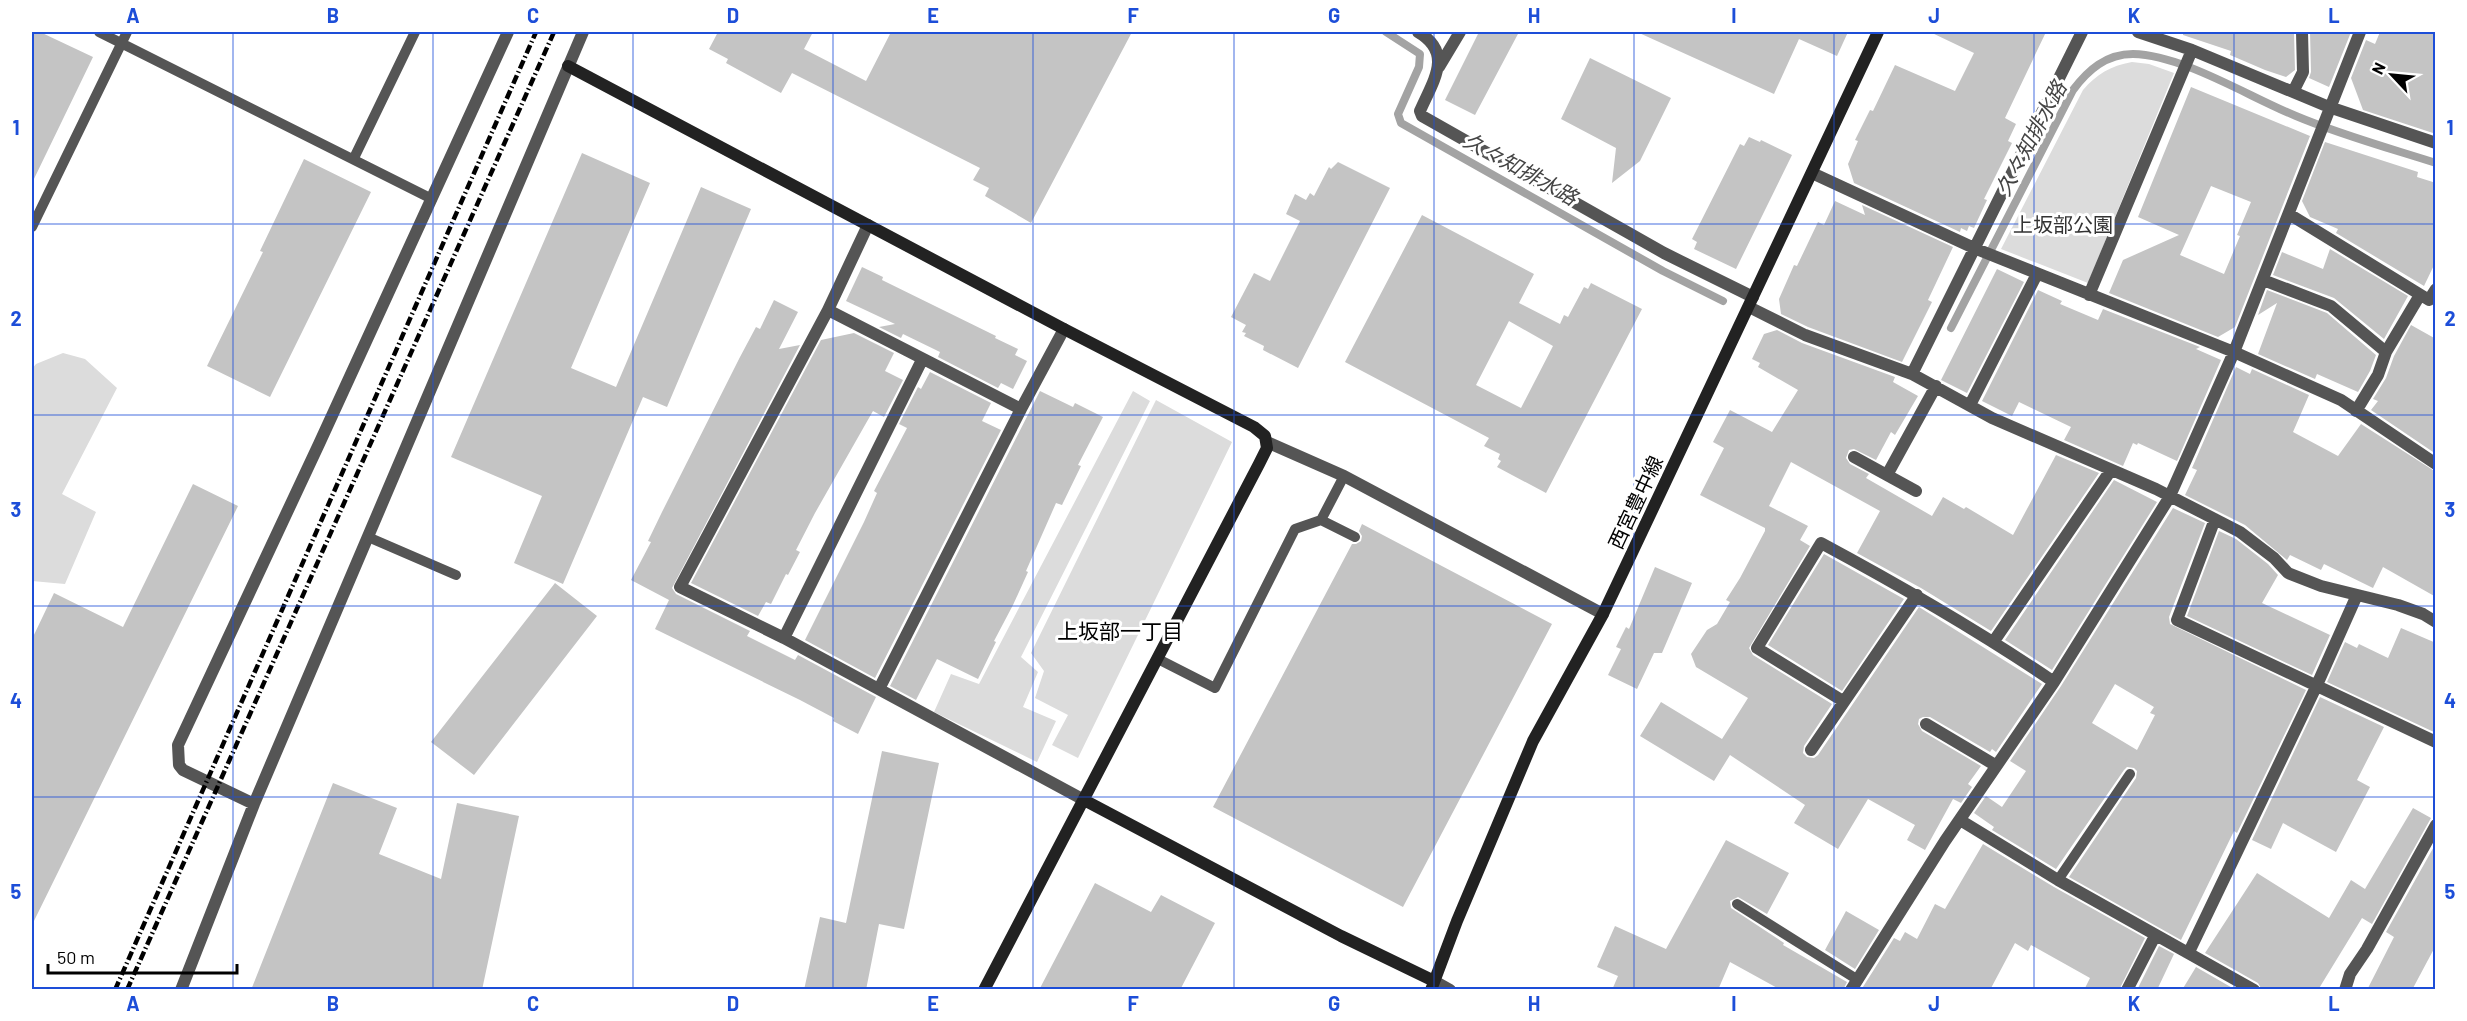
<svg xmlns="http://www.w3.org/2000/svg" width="2467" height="1021" font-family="Barlow,'Noto Sans JP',sans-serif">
	<rect width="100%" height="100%" fill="#fff"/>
	<path fill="#dcdcdc" d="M2132,62l17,2 25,9 -86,210 -87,-34 82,-159c14,-16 27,-24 49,-28z
		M63,353l22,6 32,29 -55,106 34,18 -31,72 -33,-3v-212l4,-5z
		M1133,391l17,10 -129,256 17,15 -15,35 33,14 -19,41 -103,-50 17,-38 28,10z
		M1156,400l76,42 -154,316 -26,-13 16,-30 -33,-17 9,-27 -13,-18z"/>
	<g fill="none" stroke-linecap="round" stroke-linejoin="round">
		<path stroke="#a3a3a3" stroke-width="8" d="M1386,32l34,22 -1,13 -21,47 3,9 262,148 60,30
			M1951,328l122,-238c15,-20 33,-36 60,-36 50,1 116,43 163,62 45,19 93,32 140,47"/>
	</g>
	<path fill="#c4c4c4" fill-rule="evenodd" d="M32,32h8l53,25 -61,126z
		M718,32h95l-9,17 62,32 25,-49h241l-101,191 -46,-27 4,-8 -16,-8 7,-12 -188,-95 -11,20 -55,-30 2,-4 -19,-10z
		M1479,32h40l-44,83 -30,-15z
		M1637,32h211l-11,24 -38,-17 -25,55z
		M1930,32h116l-41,86 11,6 -8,17 4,2 -28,56 3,1 -13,28 -5,-2 -2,5 -6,-3 -1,4 -106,-49 -6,-19 10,-23 -3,-1 15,-30 3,1 22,-46 60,26 19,-38z
		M2183,32h111l1,38 -9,7 -21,-7 -35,-15 1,-4 -48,-16z
		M2310,32h41l-22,55 -20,-9 2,-6z
		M2380,32h56v102l-73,-24 -12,-32 15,-38 9,4z
		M1590,58l81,40 -31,63 -28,22 4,-35 -55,-29z
		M2191,87l119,49 -75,191 -17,10 -109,-44 14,-33 56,-25 -41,-18zM2211,186l40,16 -14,33 3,1 -16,38 -44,-19z
		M1749,137l11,5 1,-2 31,15 -56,114 -42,-20 3,-7 -5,-3 48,-95 4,2z
		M2325,142l93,30 -1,5 19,6v78l-12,25 -88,-53 2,-4 -28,-12 -8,-16z
		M582,153l68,30 -79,185 45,19 85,-200 50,22 -84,198 -24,-10 -80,187 -49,-21 28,-67 -91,-39z
		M304,159l67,33 -101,205 -63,-31 56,-114 -3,-1z
		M1338,162l52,26 -92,180 -35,-18 1,-4 -20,-10 2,-3 -4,-1 4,-7 -15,-8 23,-44 16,8 30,-60 -14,-7 9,-20 11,6 4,-7 4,3 15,-29 2,2z
		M1835,201l30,14 -3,-10 91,42 -25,53 4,2 -30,60 -94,-35 -27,-13 -2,-15 15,-34 3,1 21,-44 6,3z
		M1422,215l112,59 -15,29 41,21 4,-9 4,2 16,-30 4,2 3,-6 51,26 -96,184 -49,-26 4,-6 -3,-2 2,-5 -16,-8 5,-8 -144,-76zM1509,321l44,25 -32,62 -45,-23z
		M2330,249l78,47 -24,43 -50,-41 -61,-23 9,-23 41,17z
		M862,267l21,10 -1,3 114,56 -1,2 23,11 -3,6 12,6 -14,28 -12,-6 -3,5 -60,-31 2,-5 -37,-18 -2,4 -22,-11 16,-3 -49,-23z
		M1997,269l27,13 -57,111 -26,-13z
		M2038,290l24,11 -2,3 38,16 5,-11 97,38 -4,2 25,11 -44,101 -39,-18 -1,2 -4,-2 -10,23 -59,-26 7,-13 -52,-25 -7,14 -30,-15z
		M2267,290l60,23 49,42 -6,16 -12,21 -41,-18 -2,5 -57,-25 19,-51 -19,12z
		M774,300l24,12 -19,37 21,-4 -128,243 4,6 74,37 -3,5 48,24 3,-5 78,42 -18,37 -25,-13 1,-3 -34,-18 -145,-71 14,-29 -38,-20 20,-38 -3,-1 14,-29 78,-155 16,-30 4,2z
		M2411,325l25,14v115l-65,-44 7,-9 -5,-2 13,-21 8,-22z
		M1777,330l25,13 93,34 -2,5 25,14 -23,39 -4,-3 -15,28 -22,-11 -5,1 -3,8 4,6 19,10 -3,4 66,38 11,-19 21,12 2,-2 47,28 43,-80 43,18 -108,158 -70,-43 -64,-35 23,-42 -89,-49 -22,44 39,20 -8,14 10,6 -61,102 4,7 79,49 -28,42 -1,7 4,4 7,1 4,-3 101,-148 123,77 -46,68 -4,-3 -2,3 -60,-35h-7l-4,2 -1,5 4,7 59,35 -13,18 4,3 -11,16 -8,-4 -28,51 -18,-10 8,-15 -47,-26 -30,50 -44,-26 11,-18 -75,-50 -16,26 -74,-45 21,-34 61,37 26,-41 -52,-31 -5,-13 16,-24 10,-6 13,-22 -4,-2 14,-22 25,-47v-3l-65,-33 24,-47 -11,-6 17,-32 42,22 26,-42 -40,-23 2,-4 -8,-4 12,-25z
		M854,333l40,20 -9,18 18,9 -19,37 -11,-6 -8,14 -50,88 -19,37 4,2 -12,23 -2,-1 -15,30 -5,-2 -8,14 -67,-33 130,-243z
		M2236,367l14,7 2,-5 57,26 -16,37 45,24 23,-32 75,48v125l-53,-30 -10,21 -49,-24 -3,6 -31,-15 -3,5 -42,-35 -60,-30 12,-25 -5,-2z
		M930,372l61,31 -9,18 19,9 -126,248 -70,-38 59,-118 13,-29 -3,-2 33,-63 -8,-4 19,-37 3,2z
		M1040,391l33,16 2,-4 28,14 -25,48 3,1 -19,39 -6,-2 -30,68 2,1 -15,33 -19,36 2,1 -18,37 -41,-20 -21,41 -26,-14z
		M2114,480l43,22 -105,168 -47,-30z
		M193,484l45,22 -206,419v-286l22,-46 69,34z
		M2173,508l32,15 -36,94 1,7 136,66 -69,143 -3,-2 -53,109 -112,-63 67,-99 1,-7 -3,-3 -7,-1 -3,3 -68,99 -64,-39 2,-3 -20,-14 12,-17 16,11 24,-36 -16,-10 51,-75zM2115,684l39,23 -4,6 5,2 -18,35 -45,-27z
		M1362,524l190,100 -149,283 -190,-100 139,-263h4l5,-3 1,-5 -3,-5z
		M2219,531l17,8 32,25 10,11 -16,28 68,32 -18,40 -125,-59z
		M1824,554l80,45 -62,92 -74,-46z
		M1655,567l37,16 -30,70h-8l-17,36 -29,-14 13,-26 -5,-2 10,-20 3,2z
		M555,583l42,33 -123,159 -43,-33z
		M2401,628l35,15v90l-109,-51 18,-40 12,6 2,-4 29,14z
		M2320,697l64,30 -27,53 13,7 -34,65 -53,-29 -12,26 -19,-9z
		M882,751l57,12 -35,166 -25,-5 -13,66h-62l16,-73 26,6z
		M333,783l64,25 -18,46 62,25 16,-76 62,13 -37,174h-231z
		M2413,808l18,10 -59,106 -10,-6 -44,72h-56l-4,-7 -53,-30 52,-80 72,45 22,-38 14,9z
		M1726,840l63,33 -22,41 -29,-17 -8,4 1,7 53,35 -1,2 64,37 -4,8h-62l-51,-28 -12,28h-106l6,-14 -21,-9 18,-41 51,23z
		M2436,843v102l-24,45h-45l27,-53 -8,-5z
		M1983,844l71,43 91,51 -26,52h-35l6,-12 -59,-33 -3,6 -13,-8 -25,47h-129l33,-52 6,3 5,-9 12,7 18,-35 10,5z
		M1095,883l56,29 10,-17 54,28 -35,67h-141z
		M1846,911l33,19 -24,39 -30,-19z
		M2159,946l15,8 -17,36h-20z
		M2196,967l40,23h-54z"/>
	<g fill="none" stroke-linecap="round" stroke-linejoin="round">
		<path stroke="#555" stroke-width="10" d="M99,32l333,167
			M354,158l61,-126
			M32,227l95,-195
			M1321,520l34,17
			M368,537l88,38
			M1158,659l57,29 80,-159 26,-9 23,-44
			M2058,880l72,-106
			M1737,904l121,76"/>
		<path stroke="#555" stroke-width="12" d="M1418,32c36,21 15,49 2,79l2,5 242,137 89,44
			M2138,32l54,18 137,57 107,36
			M1439,67l21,-35
			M2293,92l10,-20 -1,-40
			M1812,173l162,75 260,104 107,48 95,64
			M2289,214l140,86 7,-11
			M868,225l-40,85 -148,277 104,51 300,162
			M2263,280l68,26 55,46
			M2089,295l103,-245
			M1749,307l56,28 107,39 80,44 164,71 84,43 34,26 14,15 33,13 77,19 25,9 13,8
			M828,310l193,99
			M1912,374l170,-342
			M1970,405l67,-131
			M2356,411l22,-36 8,-23 34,-57
			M1267,442l77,34 259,138
			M1854,457l62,34
			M1887,475l49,-89
			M2215,519l-38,101 259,122
			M784,638l138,-278
			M1994,641l117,-171
			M879,689l142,-280 43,-80
			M1843,701l-86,-53 64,-105c80,43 158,88 233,139
			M1926,724l69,41
			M1811,750l106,-155
			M254,804l-71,-34 -4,-5 -1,-20 141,-301 189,-412
			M1960,820l98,60 196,110
			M2189,952l127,-265 41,-92
			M1434,981l16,9
			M181,990l73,-186 329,-772
			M1851,990l94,-149 109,-159 115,-184 65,-146 126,-320
			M2127,990l28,-54
			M2345,990l5,-16 17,-25 69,-124"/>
		<path stroke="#222" stroke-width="12" d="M568,66l496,263 190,98 11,9 2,12 -8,16 -275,526
			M1084,800l257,136 93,45
			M1431,990l26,-69 76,-180 70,-127 27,-57 248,-525"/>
		<path stroke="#000" stroke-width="4.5" stroke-dasharray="9 3 1.5 3" stroke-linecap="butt" d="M115,990l421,-958
			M127,990l427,-958"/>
	</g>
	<path fill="none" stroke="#1d4ed8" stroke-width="1.5" stroke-opacity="0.55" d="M233,32v958M433,32v958M633,32v958M833,32v958M1033,32v958M1234,32v958M1434,32v958M1634,32v958M1834,32v958M2034,32v958M2234,32v958M32,224h2404M32,415h2404M32,606h2404M32,797h2404"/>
	<g text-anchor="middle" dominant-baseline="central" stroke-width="6" stroke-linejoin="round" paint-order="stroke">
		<g font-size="20" fill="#333" stroke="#fff">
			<text x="2063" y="224">上坂部公園</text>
		</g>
		<g font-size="20" fill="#000" stroke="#fff">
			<text transform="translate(1635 502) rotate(-65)">西宮豊中線</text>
		</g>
		<g font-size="21" font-style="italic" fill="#444" stroke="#fff">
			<text transform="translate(2030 138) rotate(-62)">久々知排水路</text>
			<text transform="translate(1521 168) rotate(29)">久々知排水路</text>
		</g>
		<g font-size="21" fill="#000" stroke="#fff">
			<text x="1120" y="630">上坂部一丁目</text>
		</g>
	</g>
	<rect width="2467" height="1021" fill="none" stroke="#ffffff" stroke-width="66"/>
	<g transform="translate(2392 75) rotate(296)" stroke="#ffffff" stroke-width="4.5" paint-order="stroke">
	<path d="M0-4.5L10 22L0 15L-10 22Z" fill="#000000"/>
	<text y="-9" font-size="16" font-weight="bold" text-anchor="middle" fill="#000000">N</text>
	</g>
	<path d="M48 964v9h189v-9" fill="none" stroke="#000000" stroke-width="3"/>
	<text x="57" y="964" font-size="18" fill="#000000" stroke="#ffffff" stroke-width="4.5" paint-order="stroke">50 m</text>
	<rect x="33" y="33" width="2401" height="955" fill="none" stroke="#1d4ed8" stroke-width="2"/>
	<g font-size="20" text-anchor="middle" font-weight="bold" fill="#1d4ed8">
		<text x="133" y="23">A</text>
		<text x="333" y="23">B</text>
		<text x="533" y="23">C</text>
		<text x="733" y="23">D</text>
		<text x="933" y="23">E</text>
		<text x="1133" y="23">F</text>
		<text x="1334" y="23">G</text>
		<text x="1534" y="23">H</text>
		<text x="1734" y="23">I</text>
		<text x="1934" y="23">J</text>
		<text x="2134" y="23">K</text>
		<text x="2334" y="23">L</text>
		<text x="16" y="135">1</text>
		<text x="2450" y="135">1</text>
		<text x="16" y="326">2</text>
		<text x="2450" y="326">2</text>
		<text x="16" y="517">3</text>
		<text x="2450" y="517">3</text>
		<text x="16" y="708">4</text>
		<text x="2450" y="708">4</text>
		<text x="16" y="899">5</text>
		<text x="2450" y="899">5</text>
		<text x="133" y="1011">A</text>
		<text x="333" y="1011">B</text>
		<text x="533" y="1011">C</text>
		<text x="733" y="1011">D</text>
		<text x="933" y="1011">E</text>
		<text x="1133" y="1011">F</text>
		<text x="1334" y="1011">G</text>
		<text x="1534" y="1011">H</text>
		<text x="1734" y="1011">I</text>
		<text x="1934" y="1011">J</text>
		<text x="2134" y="1011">K</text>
		<text x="2334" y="1011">L</text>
	</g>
</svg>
